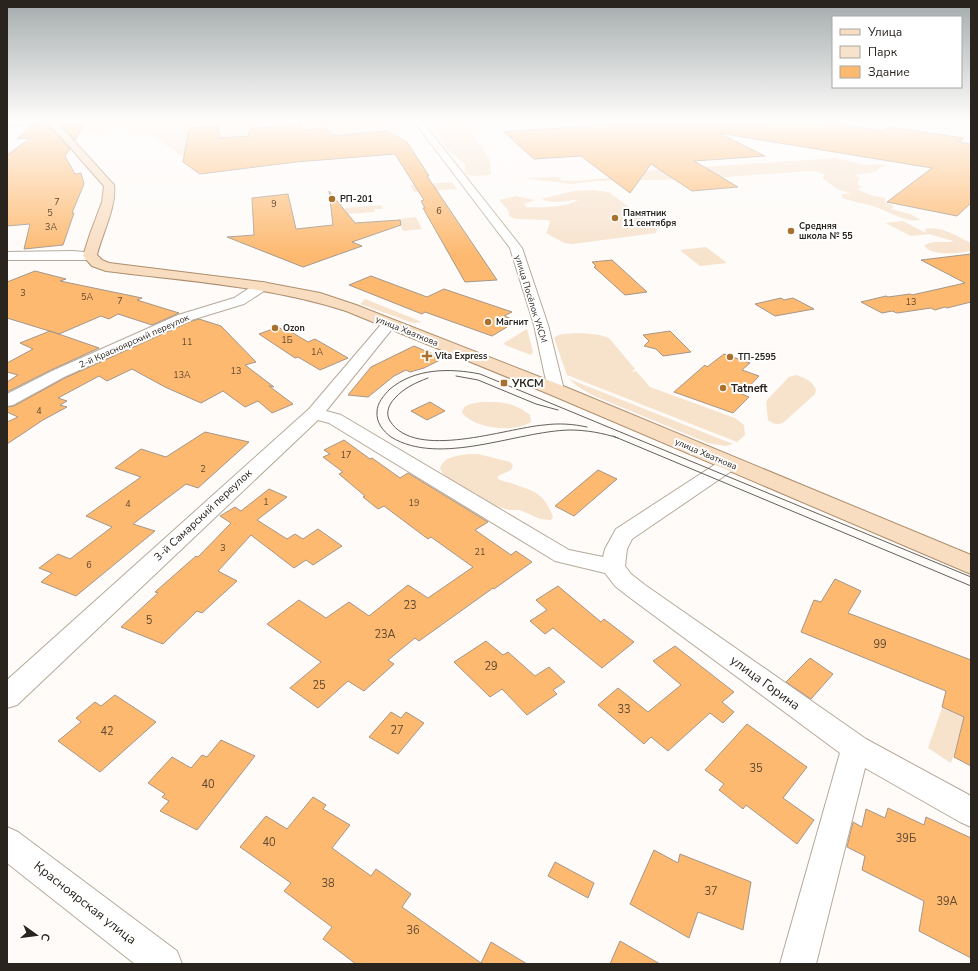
<svg xmlns="http://www.w3.org/2000/svg" width="978" height="971" font-family="'Nunito Sans',sans-serif">
	<rect width="100%" height="100%" fill="#fefbf8"/>
	<path fill="#f7e2cc" d="M67,120h327l9,15 -217,24 -39,-27 -18,2 -1,-1 7,-1 -6,-5 -48,7z
		M442,120h42l-14,11 20,29 1,15 -20,1 -6,-2v-9l-19,-17 -13,-22z
		M837,158l29,7 13,-1 11,2 -9,1 -6,5 -21,3 6,3 -3,6 5,3 -5,2 13,6 15,3v4l9,4 -3,3 19,5 11,6c-17,3 -32,-9 -48,-14 -10,-3 -20,-4 -31,-8v-4h10l-15,-5 -15,-11 3,-3 -7,-3 -9,-1 -111,8 -100,2 -26,3 -49,-6 39,-1 -3,3 16,1 51,-5 1,-4z
		M452,182l5,7 -43,3 -4,-7z
		M593,190l16,2 33,25 15,13 -1,3 -84,11 -8,-1 -18,-10 2,-4 2,-7 -2,-2 -31,-1 -7,-2 -2,-7 -9,-10 17,-4 19,4 -11,4 2,3c12,1 42,0 52,-7 -12,0 -25,5 -36,-1l31,-8z
		M381,205l2,4h-9l1,3 -28,2 -2,-6z
		M416,217l6,12 -19,2 -5,-12z
		M903,221l23,12 -1,-4c17,-4 31,7 46,14v8c-11,2 -41,6 -47,-6l10,-3h18l1,-1 -24,-7 -18,2 -26,-13z
		M706,247l21,16 -27,3 -20,-16z
		M365,299l57,23 -9,1 -53,-19z
		M527,329l6,23 -2,3 -26,-10 -1,-2z
		M582,333l18,2 9,3 26,31 -4,3 5,-1 14,16 85,31 9,7 1,10 -8,7 -170,-67 -13,-37c6,-6 20,-4 28,-5z
		M796,375c9,3 17,6 20,15l-1,4 -31,28c-5,3 -11,3 -16,-2l-2,-17 1,-3 22,-23z
		M569,379l164,65 -8,2 -17,-3 -116,-48 -15,-9z
		M481,402c21,0 32,0 49,13l1,7c-18,11 -55,7 -69,-9 2,-10 10,-9 19,-11z
		M469,454h9l32,8 3,3 -2,5 -13,6v3c7,3 14,4 21,7 21,7 26,11 34,31l-2,3 -11,-1 -20,-9h-11l-19,-6 -13,-10 -25,-13 -9,-7 -3,-6c5,-12 17,-12 29,-14z
		M942,708l22,9 -13,46 -23,-15z"/>
	<path fill="#fdb96f" stroke="#a59688" d="M57,120h30l-12,20z
		M594,120h220l67,11 9,-4 74,11 -5,4 12,2v59l-14,13 -70,-14 45,-34 -213,-35 46,23 -71,5 44,26 -46,4 -41,-27 -21,29 -49,-37 -47,3 -30,-27 89,-6z
		M47,124l23,25 -5,7 10,18 6,-1 3,11 -12,29h2l-11,32 -39,4 6,-25 -23,2v-71l24,-17 -14,1 15,-14z
		M301,125l1,5 25,-2 6,8 54,-5 20,11 22,34h-2l70,104 -32,2 -42,-74h2l-4,-7 3,-1 -29,-46 -99,8 -96,12 -17,-12 6,-34 29,-2 2,12 29,-2v-6h2v-2z
		M329,191l26,32 45,-3 1,5 -49,17 10,4 -59,21 -76,-30 27,-2 -2,-37 36,-4 8,35 37,-4z
		M971,254v48l-24,6 -2,-1 -10,3 -4,-2 -34,5 -5,-2 -10,2 -21,-11 25,-6 2,1 22,-3 2,1 53,-12 -44,-23z
		M612,260l35,32 -22,3 -31,-28 2,-1 -4,-4z
		M35,271l31,8 -6,2 82,17 -5,2 42,13 -27,12 -34,-11 -9,5 -8,-3 -42,18 -52,-16v-36z
		M371,276l56,21 17,-8 68,23 -8,4 13,5 -25,15 -67,-24 -3,2 -73,-29z
		M781,298l3,2 9,-2 21,11 -39,7 -20,-12z
		M199,319l22,7 35,36 -11,3 29,22 -5,-1 24,18 -21,9 -14,-12 -13,6 -22,-16 -22,12 -36,-16 -33,-18 -25,12 -8,-5 -41,22 9,3 -7,4 7,2 -24,13 -36,24v-22l11,-5 -11,-5v-5l7,-1 51,-28 124,-56z
		M278,327l7,4 3,-1 20,12 7,-3 33,19 -28,12 -22,-13 -3,1 -36,-24z
		M50,331l49,17 -48,22 -44,22v-10l11,-7 -11,-3v-9l26,-14 -13,-6z
		M670,331l21,21 -28,4 -7,-7 -12,-3 5,-5 -6,-6z
		M414,346l28,12 -3,1 1,1 -16,8 -14,4 -4,-2 -12,6 -26,21 -20,-2 23,-28z
		M724,354l26,9 -8,7 17,6 -17,18 7,3 -16,16 -59,-21 31,-27 2,2z
		M430,402l15,9 -18,9 -16,-9z
		M205,432l44,10 -51,46 -12,-4 -53,40 22,7 -79,65 -35,-14 11,-9 -13,-5 19,-14 12,5 42,-32 -26,-11 55,-39 -26,-9 26,-19 25,8z
		M344,440l26,19 2,-1 28,20 8,-5 80,49 -13,8 36,25 5,-4 16,11 -38,27 -1,-1 -74,53 -4,-3 -27,22 6,4 -30,27 -16,-10 -30,27 -28,-20 31,-26 -54,-38 32,-24 27,18 23,-16 20,14 39,-31 20,13 45,-31 -42,-30 -3,2 -44,-33 -6,3 -15,-12 2,-1 -26,-22 4,-2 -20,-15 7,-3 -6,-4z
		M598,470l19,9 -43,37 -19,-10z
		M269,489l18,8 -30,23 30,19 8,-5 8,5 15,-10 24,17 -29,19 -7,-5 -12,8 -43,-33 -33,36 19,10 -35,32 -5,-2 -34,33 -42,-17 37,-34 -3,-1 41,-36 2,1 33,-34 -11,-7 15,-9 6,4z
		M835,579l26,12 -13,22 123,47v106l-17,-9 10,-40 -22,-10 4,-16 -145,-59 13,-32 7,2z
		M558,586l43,36 3,-3 30,23 -32,26 -49,-40 -8,6 -15,-13 17,-11 -11,-10z
		M486,641l17,14 5,-3 27,24 14,-9 16,15 -12,8 4,4 -30,21 -25,-26 -12,8 -36,-35z
		M675,646l59,46 -12,10 12,10 -11,11 -13,-10 -42,38 -17,-14 -7,7 -46,-39 20,-17 30,24 33,-27 -28,-24z
		M810,658l23,16 -22,25 -25,-17z
		M115,695l41,27 -56,50 -42,-31 23,-19 -5,-4 19,-16 6,4z
		M391,712l10,6 5,-6 18,11 -26,31 -29,-17z
		M747,724l60,43 -24,31 31,22 -17,24 -51,-39 -3,4 -24,-19 5,-6 -19,-14z
		M221,740l34,16 -58,74 -37,-19 9,-10 -7,-4 3,-3 -17,-11 24,-26 19,11 11,-13 5,2z
		M313,797l13,8 -3,4 27,16 -18,23 39,28 5,-7 35,25 -9,13 79,56 10,-21 36,22h-171l-33,-25 9,-12 -48,-36 7,-8 -51,-36 26,-31 21,13z
		M888,808l36,17 2,-8 45,21v120l-52,-27 5,-30 -62,-31 3,-14 -18,-9 6,-25 9,5 4,-18 19,9z
		M654,850l24,13 2,-9 71,28 -8,48 -45,-18 -9,26 -59,-34z
		M555,862l39,21 -6,15 -40,-22z
		M620,941l40,23h-50z"/>
	<g fill="none" stroke-linecap="round" stroke-linejoin="round">
		<g stroke="#b7a99a" stroke-width="2">
			<path id="minor" d="M21,120h33l-4,2 -43,4v-4z
				M413,120h8l101,128 26,77 16,65 -2,4 -6,1 -6,-1 -2,-4 -14,-65 -24,-77z
				M73,251l21,2 2,3 -2,3 -4,1h-83v-8z
				M262,282l5,1 2,3 -2,3 -23,15 -56,17 -124,56 -51,28 -6,1v-12l45,-23 126,-56 56,-17 23,-15z
				M389,320l5,1 2,3 -70,87 15,4 228,135 34,7 2,-8 11,-20 106,-69 7,-2 7,2 3,4 -3,4 -104,71 -5,10 -2,17 6,8 14,11 221,154 105,57v31l-11,-5 -95,-54 -49,196h-36l60,-211 -211,-156 -14,-11 -10,-13 -50,-12 -226,-138 -11,-3 -301,285 -10,3v-28l302,-271 75,-88z
				M7,827l11,5 159,119 5,13h-47l-128,-101z"/>
		</g>
		<g stroke="#ad8e6d" stroke-width="2">
			<path id="major" d="M46,120h9l59,65c3,21 -12,49 -17,70l5,5 7,3 153,19 58,11 36,12 207,81 408,169v19l-422,-180 -203,-83c-78,-25 -160,-30 -240,-40l-14,-5 -9,-10 7,-22 12,-32 2,-16z"/>
		</g>
		<use href="#minor" fill="#fff" fill-rule="evenodd"/>
		<use href="#major" fill="#f8ddc1" fill-rule="evenodd"/>
		<path stroke="#65605b" stroke-width="1" d="M456,376l22,4 58,24 22,6
			M428,378c-13,5 -24,10 -33,20 -6,6 -10,15 -5,23 25,40 116,7 154,4 15,-2 29,-1 43,2
			M613,436l358,150
			M618,438c-15,-5 -32,-8 -48,-8 -53,1 -130,37 -179,7 -8,-6 -15,-15 -14,-25 0,-9 7,-17 13,-23 25,-21 60,-21 90,-15l491,203"/>
	</g>
	<linearGradient id="sky" x2="0" y2="1"><stop stop-color="#a4abac"/><stop offset="0.47" stop-color="#fffdfc"/><stop offset="1" stop-color="#fffdfc" stop-opacity="0"/></linearGradient>
	<rect width="978" height="256" fill="url(#sky)"/>
	<g fill="#a9712e" stroke="#fff" stroke-width="1.5">
		<circle cx="332" cy="199" r="4"/>
		<circle cx="615" cy="218" r="4"/>
		<circle cx="791" cy="231" r="4"/>
		<circle cx="488" cy="322" r="4"/>
		<circle cx="275" cy="328" r="4"/>
		<path d="M425 350h4v4h4v4h-4v4h-4v-4h-4v-4h4z"/>
		<circle cx="730" cy="357" r="4"/>
		<rect x="500" y="379" width="8" height="8" rx="2"/>
		<circle cx="723" cy="388" r="4"/>
	</g>
	<g text-anchor="middle" dominant-baseline="central" stroke-width="4" stroke-linejoin="round" paint-order="stroke">
		<g font-size="9" font-weight="bold" fill="#2a241f" stroke="#fff" text-anchor="start">
			<text x="340" y="199">РП-201</text>
			<text x="623" y="213">Памятник<tspan x="623" dy="10">11 сентября</tspan></text>
			<text x="799" y="226">Средняя<tspan x="799" dy="10">школа № 55</tspan></text>
			<text x="496" y="322">Магнит</text>
			<text x="283" y="328">Ozon</text>
			<text x="435" y="356">Vita Express</text>
			<text x="738" y="357">ТП-2595</text>
		</g>
		<g font-size="9" fill="#5f4933">
			<text x="57" y="202">7</text>
			<text x="274" y="204">9</text>
			<text x="439" y="211">6</text>
			<text x="50" y="213">5</text>
			<text x="51" y="227">3А</text>
			<text x="23" y="293">3</text>
			<text x="87" y="297">5А</text>
			<text x="120" y="301">7</text>
			<text x="911" y="302">13</text>
			<text x="287" y="340">1Б</text>
			<text x="187" y="342">11</text>
			<text x="317" y="352">1А</text>
			<text x="236" y="371">13</text>
			<text x="182" y="375">13А</text>
			<text x="39" y="411">4</text>
			<text x="346" y="455">17</text>
			<text x="203" y="469">2</text>
			<text x="266" y="502">1</text>
			<text x="414" y="503">19</text>
			<text x="128" y="504">4</text>
			<text x="223" y="548">3</text>
			<text x="480" y="552">21</text>
			<text x="89" y="565">6</text>
		</g>
		<g font-size="9" fill="#2a241f" stroke="#fff">
			<text transform="translate(531 299) rotate(73)">улица Посёлок УКСМ</text>
			<text transform="translate(407 331) rotate(22)">улица Хваткова</text>
			<text transform="translate(134 341) rotate(-24)">2-й Красноярский переулок</text>
			<text transform="translate(706 454) rotate(23)">улица Хваткова</text>
		</g>
		<g font-size="11" font-weight="bold" fill="#2a241f" stroke="#fff" text-anchor="start">
			<text x="512" y="383">УКСМ</text>
			<text x="731" y="388">Tatneft</text>
		</g>
		<g font-size="11" fill="#2a241f" stroke="#fff">
			<text transform="translate(203 515) rotate(-43)">3-й Самарский переулок</text>
		</g>
		<g font-size="11" fill="#5f4933">
			<text x="410" y="605">23</text>
			<text x="149" y="620">5</text>
			<text x="385" y="634">23А</text>
			<text x="880" y="644">99</text>
			<text x="491" y="666">29</text>
			<text x="319" y="685">25</text>
			<text x="624" y="709">33</text>
			<text x="397" y="730">27</text>
			<text x="107" y="731">42</text>
			<text x="756" y="768">35</text>
			<text x="208" y="784">40</text>
			<text x="906" y="838">39Б</text>
			<text x="269" y="842">40</text>
			<text x="328" y="883">38</text>
			<text x="711" y="891">37</text>
			<text x="947" y="901">39А</text>
			<text x="413" y="930">36</text>
		</g>
		<g font-size="13" fill="#2a241f" stroke="#fff">
			<text transform="translate(765 683) rotate(36)">улица Горина</text>
			<text transform="translate(85 903) rotate(38)">Красноярская улица</text>
		</g>
	</g>
	<rect width="978" height="971" fill="none" stroke="#2a241f" stroke-width="16"/>
	<rect x="832" y="16" width="130" height="72" fill="#ffffff" stroke="#aaa7a5"/>
	<rect x="840" y="29" width="20" height="6" fill="#f8ddc1" stroke="#aaa7a5"/>
	<text x="868" y="36" font-size="12" fill="#2a241f">Улица</text>
	<rect x="840" y="46" width="20" height="12" fill="#f7e2cc" stroke="#aaa7a5"/>
	<text x="868" y="56" font-size="12" fill="#2a241f">Парк</text>
	<rect x="840" y="66" width="20" height="12" fill="#fdb96f" stroke="#aaa7a5"/>
	<text x="868" y="76" font-size="12" fill="#2a241f">Здание</text>
	<g transform="translate(36 935) rotate(104)" stroke="#ffffff" stroke-width="3" paint-order="stroke">
	<path d="M0-3L7 15L0 10L-7 15Z" fill="#2a241f"/>
	<text y="-6" font-size="11" font-weight="bold" text-anchor="middle" fill="#2a241f">С</text>
	</g>
</svg>
